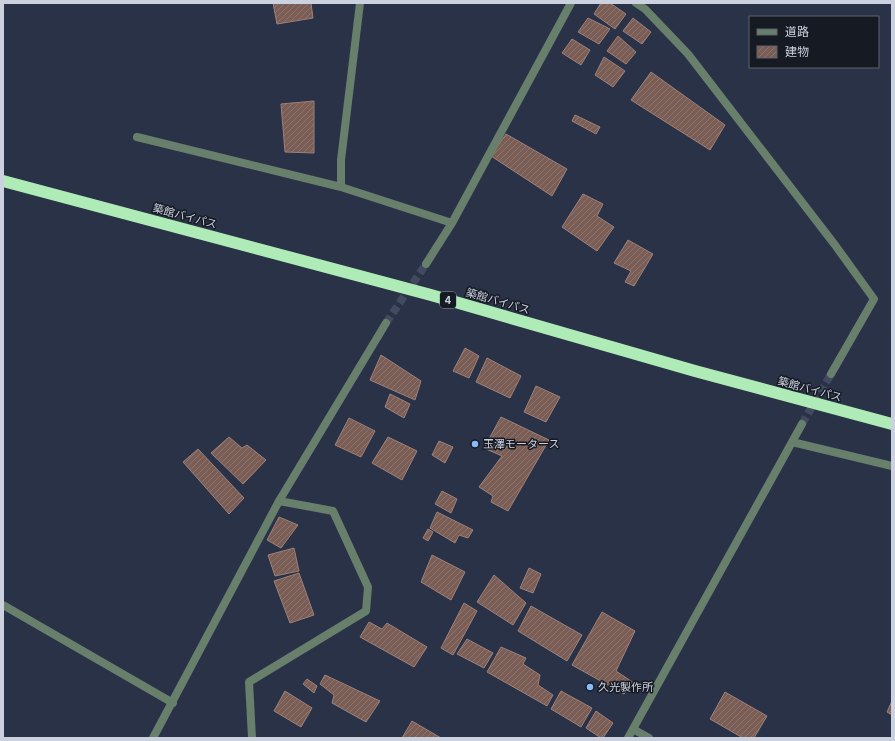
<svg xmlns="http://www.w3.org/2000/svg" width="895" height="741" font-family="Inter,'Noto Sans JP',sans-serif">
	<defs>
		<pattern id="building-hatch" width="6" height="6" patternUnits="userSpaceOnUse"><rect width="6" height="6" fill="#7a5d55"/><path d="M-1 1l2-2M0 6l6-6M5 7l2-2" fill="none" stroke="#8c736d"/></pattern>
	</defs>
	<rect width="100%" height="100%" fill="#293247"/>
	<path fill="url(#building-hatch)" stroke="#9f8078" d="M273,3h38l2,15 -36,6z
		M601,3h9l16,11 -11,15 -21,-15z
		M588,18l22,11 -11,15 -21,-12z
		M633,18l18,14 -9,12 -19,-13z
		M618,36l18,16 -10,12 -19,-13z
		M572,39l18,11 -9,15 -19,-12z
		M604,57l21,14 -12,16 -18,-12z
		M651,72l74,53 -15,25 -79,-50z
		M314,101v52l-29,-1 -4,-48z
		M575,115l25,12 -4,7 -24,-13z
		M506,134l61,35 -15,27 -61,-40z
		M583,194l20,10 -6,12 17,11 -17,24 -35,-24z
		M628,240l25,14 -19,32 -9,-4 6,-11 -17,-8z
		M465,348l14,8 -10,22 -16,-7z
		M381,355l40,26 -6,19 -45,-20z
		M487,358l34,18 -11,22 -34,-16z
		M536,386l24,11 -14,25 -22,-10z
		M390,394l20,10 -6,14 -19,-11z
		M501,417l48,23 -41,71 -17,-9 2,-6 -14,-9 23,-31 -18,-8z
		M349,418l26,13 -14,26 -26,-12z
		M229,437l13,11 5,-3 19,15 -23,24 -32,-31z
		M388,437l29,14 -15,29 -30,-17z
		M439,441l14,6 -8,16 -13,-8z
		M198,449l46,49 -15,16 -46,-52z
		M442,491l15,8 -6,14 -16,-9z
		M437,512l36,18 -5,8 -9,-3 -4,8 -25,-15z
		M279,517l19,8 -17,23 -14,-8z
		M428,529l5,3 -5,9 -5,-3z
		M294,548l5,23 -24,5 -7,-21z
		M432,555l33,17 -14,28 -30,-18z
		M529,568l12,6 -8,19 -13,-5z
		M299,573l15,42 -24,8 -16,-42z
		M494,575l32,28 -13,22 -36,-23z
		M464,603l13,8 -24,44 -12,-7z
		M531,606l51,29 -15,26 -49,-30z
		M602,612l33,19 -19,40 18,12 -10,11 -52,-29z
		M369,622l13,7 5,-6 40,24 -13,20 -54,-30z
		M467,639l26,14 -9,15 -27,-14z
		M501,647l25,11 -3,6 17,11 -2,10 15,10 -6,11 -60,-34z
		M325,675l55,26 -14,21 -34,-19 2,-8 -14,-11z
		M307,679l10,7 -3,7 -11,-9z
		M285,691l27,17 -11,19 -27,-16z
		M561,691l31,17 -11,19 -30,-18z
		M725,692l42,24 -13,22h-11l-33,-19z
		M892,701v14l-5,-3z
		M596,711l17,12 -10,15h-2l-15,-10z
		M412,721l29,17h-39z"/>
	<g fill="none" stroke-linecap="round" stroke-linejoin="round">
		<path stroke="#414a5e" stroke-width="8" stroke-dasharray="8 4" stroke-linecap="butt" d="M386,323l40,-59
			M802,424l29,-50"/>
		<path stroke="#677f6b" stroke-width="8" d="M636,3l9,6 43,45 147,191 39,54 -43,75
			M137,137l204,50 111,36
			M341,187v-27l19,-157
			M426,264l26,-41 119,-220
			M792,442l100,24
			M3,605l170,98
			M633,729l16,9
			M153,738l126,-237 107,-178
			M252,738l-3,-56 117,-71 2,-24 -35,-76 -54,-10
			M628,738l174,-314"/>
		<path stroke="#aeebb7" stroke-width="12" d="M3,181l428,114 264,76 197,53"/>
	</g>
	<g fill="#87bbfb" stroke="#161a23" stroke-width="1.5">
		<circle cx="475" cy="444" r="4"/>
		<circle cx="590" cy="687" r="4"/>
	</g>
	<g text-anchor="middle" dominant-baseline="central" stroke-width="3" stroke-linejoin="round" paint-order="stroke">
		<rect fill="#161a23" stroke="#959aa7" stroke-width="1" x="440" y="292" width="16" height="16" rx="3"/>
		<g font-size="10" font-weight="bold" fill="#cbd1df">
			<text x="448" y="300">4</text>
		</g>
		<g font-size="11" fill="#cbd1df" stroke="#161a23">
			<text transform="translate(185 216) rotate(15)">築館バイパス</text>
			<text transform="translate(498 301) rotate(16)">築館バイパス</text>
			<text transform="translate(810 389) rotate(15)">築館バイパス</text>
		</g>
		<g font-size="11" fill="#cbd1df" stroke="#161a23" text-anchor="start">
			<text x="483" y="444">玉澤モータース</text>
			<text x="598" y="687">久光製作所</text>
		</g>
	</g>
	<rect width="895" height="741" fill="none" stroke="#cbd1df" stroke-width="8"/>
	<rect x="749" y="16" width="130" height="52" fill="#161a23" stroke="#5e636e"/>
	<rect x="757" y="29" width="20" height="6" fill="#677f6b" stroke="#5e636e"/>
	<text x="785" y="36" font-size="12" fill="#cbd1df">道路</text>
	<rect x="757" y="46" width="20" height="12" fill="url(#building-hatch)" stroke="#5e636e"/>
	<text x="785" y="56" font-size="12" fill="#cbd1df">建物</text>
</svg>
